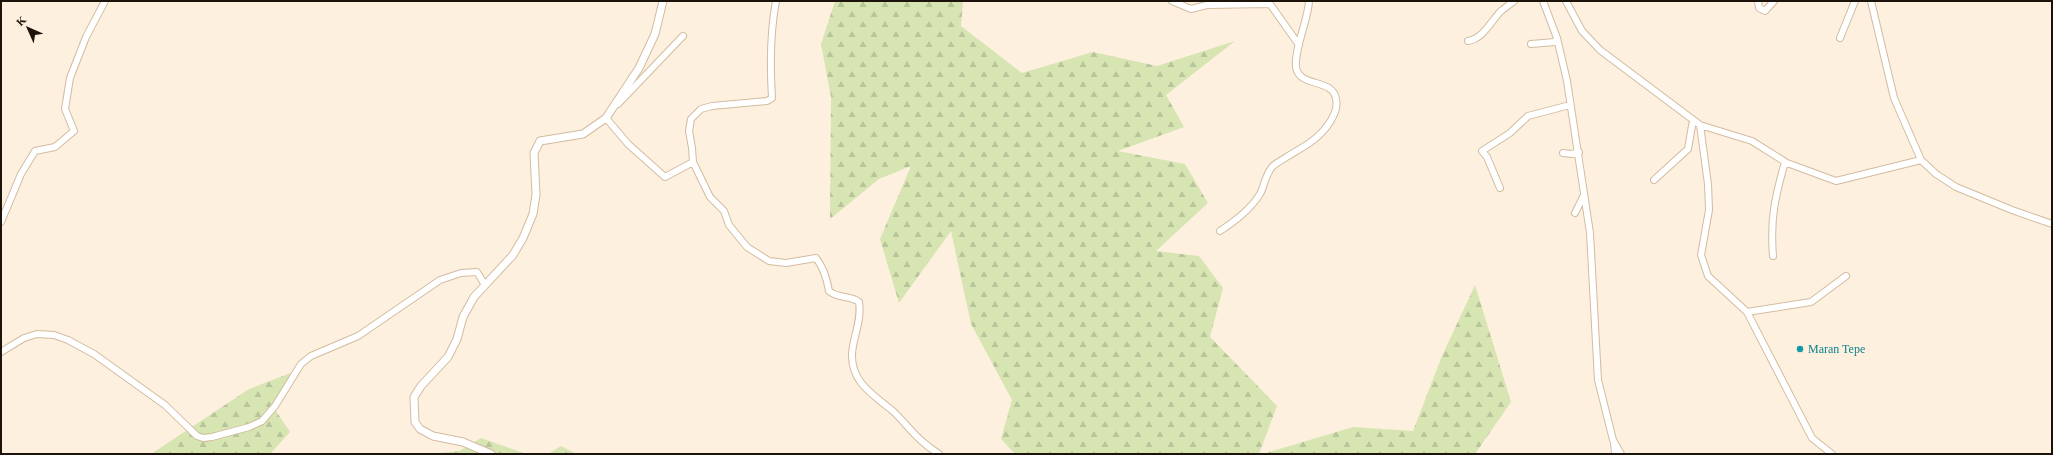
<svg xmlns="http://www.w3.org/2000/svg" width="2053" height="455" font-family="'Times New Roman',serif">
	<defs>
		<pattern id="forest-firs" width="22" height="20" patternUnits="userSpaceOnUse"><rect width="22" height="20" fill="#d7e5b3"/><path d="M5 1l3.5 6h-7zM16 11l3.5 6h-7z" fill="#b8c499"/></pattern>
	</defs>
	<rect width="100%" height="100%" fill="#fef0de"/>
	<path fill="url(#forest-firs)" d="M835,1h128l-2,25 61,47 71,-21 64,14 78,-25 -69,54 18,32 -66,24 67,13 23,39 -52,48 43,5 24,32 -13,49 67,69 -18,48h-244l-14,-15 11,-39 -41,-76 -20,-93 -52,72 -19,-64 31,-73 -32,13 -49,40 1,-122 -10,-53z
		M1475,285l36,117 -36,52h-213l91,-27 60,4 29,-75z
		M296,371l-19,30 -1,10 14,21 -20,22h-119l98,-65z
		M481,438l45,16h-99l32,-3z
		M561,446l16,8h-29z"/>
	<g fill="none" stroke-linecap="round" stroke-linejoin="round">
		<g stroke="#d2bc9f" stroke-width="8">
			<path id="minor" d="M776,1c-6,32 -6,65 -4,97l-5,3 -55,5 -11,3 -10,10 -2,12 3,17 1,14 17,35 14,14 5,14 18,22 22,14 17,2 30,-5c8,10 11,21 13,33 9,8 21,4 30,11 3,18 -6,35 -7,52 -1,30 24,42 42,58 16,16 24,29 45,42
				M1172,1l19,8 16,-4 63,-1 29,41
				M1543,1l14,37 10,43 23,152 8,147 15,60 8,14
				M1566,1l16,30 18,19 100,75 52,16 35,22 49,18 85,-21
				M1758,1l1,7 6,3 9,-10
				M1871,1l23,97 27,62 15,14 20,13 56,23 40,14
				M1840,38l15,-37
				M1468,41c15,-2 23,-20 33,-30 4,-3 9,-7 13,-10
				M1531,44l24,-2 2,-4
				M618,104l65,-68
				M608,116l-2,2 22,26 37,33 28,-15
				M1700,125l8,59 1,26 -8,45 7,21 39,36 65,126 20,16
				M1563,153l9,1 7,-2
				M1654,180l34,-31 5,-29
				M1500,188l-13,-31 -5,-6 28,-18 18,-17 42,-11
				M1575,213l9,-18
				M1,222l20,-48 14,-23 20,-4 19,-16 -9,-22 5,-31 16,-41 19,-36
				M1220,231c15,-10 30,-21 40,-37 5,-9 5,-20 13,-28 4,-4 10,-6 15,-10 17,-10 31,-17 42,-34 4,-7 8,-14 6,-23 -3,-21 -37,-11 -40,-32 -2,-18 12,-46 13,-66
				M1773,256c-3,-37 2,-59 12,-94
				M1747,312l64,-10 35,-26
				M1,352l23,-14 13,-4 17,1 14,5 26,14 71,51 32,31 6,2 9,-1 37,-10 13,-6 13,-15 26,-42 10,-8 47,-20 82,-56 21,-7 16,-1 8,13
				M1614,443l1,11"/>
		</g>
		<g stroke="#d2bc9f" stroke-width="9">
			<path id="tertiary" d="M491,454l-28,-12 -30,-6 -13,-7 -5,-7 -1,-25 7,-11 27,-29 9,-18 6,-22 11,-20 39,-42 10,-17 10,-24 3,-19 -2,-42 6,-12 43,-7 23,-16 33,-50 16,-34 8,-33"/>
		</g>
		<use href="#minor" stroke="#fff" stroke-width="6"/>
		<use href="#tertiary" stroke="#fff" stroke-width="7"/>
	</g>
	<circle fill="#0f9aa8" stroke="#fef0de" stroke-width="1.5" cx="1800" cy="349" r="4"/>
	<g text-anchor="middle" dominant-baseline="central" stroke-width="3" stroke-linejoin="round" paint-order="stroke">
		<g font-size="12" fill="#0d838f" stroke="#fef0de" text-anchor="start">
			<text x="1808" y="349">Maran Tepe</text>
		</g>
	</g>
	<rect width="2053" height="455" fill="none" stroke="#1c140a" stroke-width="4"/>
	<g transform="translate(28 28) rotate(315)" stroke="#fef0de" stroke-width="3" paint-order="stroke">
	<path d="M0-3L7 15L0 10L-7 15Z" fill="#1c140a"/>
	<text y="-6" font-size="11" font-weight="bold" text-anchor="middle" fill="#1c140a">K</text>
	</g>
</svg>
